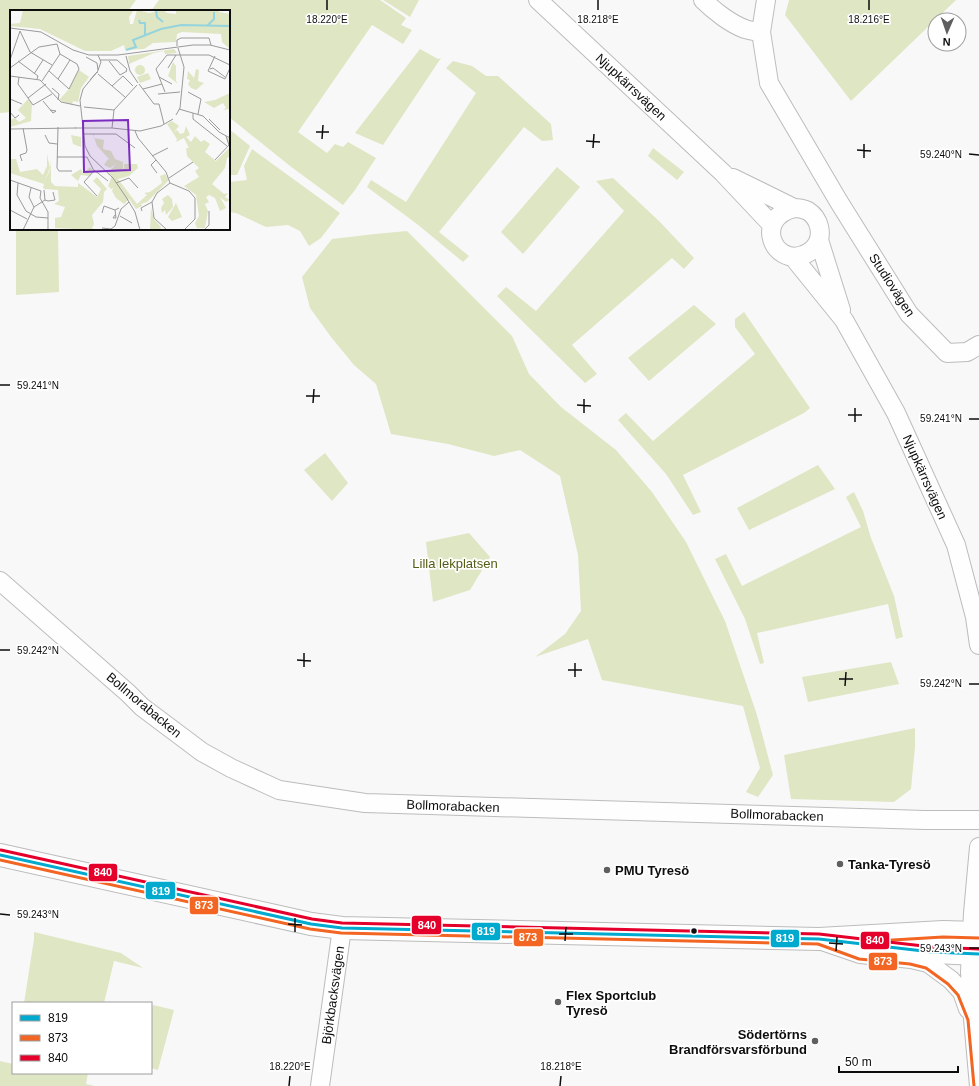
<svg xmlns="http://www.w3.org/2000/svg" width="979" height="1086" font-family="Helvetica,sans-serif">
	<rect width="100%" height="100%" fill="#f8f8f9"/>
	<path fill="#dfe6c3" d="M0,0h136l-8,11h-117v101l-11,1z
		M159,0h221l26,18 -5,7 11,5 -9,14 -31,-19 -74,107 29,21 8,-9 8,3 5,-5 28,16 -21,32 -12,15 -53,-39 -61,-49v-106h-78z
		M383,0h36l-9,17z
		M789,0h167l-105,101 -66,-86z
		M420,49l18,10 3,-1 -58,87 -28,-12z
		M453,61l19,5 14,10h12l53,48 2,16 -11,1 -18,-14 -85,105 30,24 -6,6 -46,-38 -50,-37 4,-7 35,22 70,-109 -30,-25z
		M229,129l21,17 -13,29h-8z
		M653,148l31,24 -7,8 -29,-24z
		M252,149l88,64 -19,25 -12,8 -9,-15 -12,-6 -22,2 -30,-14 -7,-1v-30l18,-2 -3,-14z
		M557,167l23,20 -57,67 -22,-22z
		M613,178l46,43 35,37 -10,11 -12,-11 -100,87 25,29 -12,9 -88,-87 9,-9 30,24 88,-100 -28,-30z
		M16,229h42l1,63 -43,3z
		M407,231l105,105 17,38 32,33 55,43 36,42 34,50 39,79 32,94 16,60 -15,22 -12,-5 14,-24 -17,-62 -141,-26 -14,-41 -53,18 30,-23 16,-23 -3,-56 -18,-79 -40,-26 -26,6 -46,-12 -57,-10 -15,-50 -22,-19 -23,-28 -21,-29 -8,-31 30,-38 43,-5z
		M694,305l22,19 -67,57 -21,-23z
		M744,312l66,96 -6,5 -121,62 18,37 -8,3 -27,-41 -48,-54 8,-7 27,28 102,-87 -20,-27v-8z
		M325,453l23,30 -16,18 -28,-31z
		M818,465l17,24 -86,41 -12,-22z
		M854,492l9,19 8,27 23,58 9,41 -7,2 -8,-35 -131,29 7,30 -4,1 -15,-45 -30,-60 11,-5 16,32 119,-59 -15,-30z
		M469,533l21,24 -20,33 -37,12 -7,-60z
		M891,662l8,22 -91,18 -6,-25z
		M915,728v19l-4,42 -17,13 -103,-3 -7,-44z
		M34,932l87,21 22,15 -29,-7 -10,42h-80l10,-64z
		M153,1005l21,5 -16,60 -7,-2v-53z
		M0,1061l13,3v9h75l-2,11 9,2h-95z"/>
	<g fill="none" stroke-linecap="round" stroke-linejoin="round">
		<g stroke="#bcbcbc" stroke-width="20">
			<path id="minor" d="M538,0l185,173 49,52
				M703,0c11,11 28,24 42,29 5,2 11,2 16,3
				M766,0l-5,32 8,51 70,119 70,112 38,39 20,-1 12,-7
				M733,178l61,30c5,0 10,1 14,3 11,7 15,22 9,33 -3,5 -8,9 -14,11 -29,11 -50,-36 -9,-47
				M819,240l22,70
				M793,257l51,63 52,93 60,132 19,72 4,28
				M0,581l128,112 14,14 60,45 29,16 48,22 86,13 560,17h54
				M822,941l38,13 51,5 17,4 23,17 11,12 6,17
				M320,1086l22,-158
				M979,1086l-6,-67 -3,-47 3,-59 6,-66"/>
		</g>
		<g stroke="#bcbcbc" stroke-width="24">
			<path id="tertiary" d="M0,855l311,69 31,4 477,11 124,-7 36,1
				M877,946l55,6 47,2"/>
		</g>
		<use href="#minor" stroke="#fefefe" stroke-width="18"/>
		<use href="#tertiary" stroke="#fefefe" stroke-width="22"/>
		<g stroke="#fff" stroke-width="6">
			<path id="bus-1" d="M0,855l311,69 31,4 477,11 113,13 47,2"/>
		</g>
		<g stroke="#fff" stroke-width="6">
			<path id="bus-2" d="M0,860l310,69 31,4 477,11 41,15 51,5 16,4 22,16 10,11 10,25 6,66
				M876,941l67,-4 36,1"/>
		</g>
		<g stroke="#fff" stroke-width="6">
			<path id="bus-3" d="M1,850l311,69 30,4 477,11 113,13 47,2"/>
		</g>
		<use href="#bus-1" stroke="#00a9ce" stroke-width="3"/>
		<use href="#bus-2" stroke="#f26522" stroke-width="3"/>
		<use href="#bus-3" stroke="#e4002b" stroke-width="3"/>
	</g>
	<path fill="none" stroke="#0d0d0e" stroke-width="1.5" d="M327,10v-10M598,10v-10M869,10v-10M316,132h13M322,139l1,-14M586,141l14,1M593,148l1,-14M857,150l14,1M969,154l10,1M864,158v-14M0,385h10M306,396h14M313,403l1,-14M577,405l14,1M584,413v-14M848,415h14M969,419h10M855,422v-14M0,650h10M297,660l14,1M304,667v-14M568,670h14M575,677v-14M839,679h14M969,684h10M845,686l1,-14M0,914l10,1M288,924l14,1M295,932v-14M559,934h14M565,941l1,-14M829,943l14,1M969,948h10M836,951l1,-14M289,1086l1,-10M560,1086l1,-10"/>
	<g fill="#5f5f60" stroke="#fff" stroke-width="1.5">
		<circle cx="840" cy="864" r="4"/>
		<circle cx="607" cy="870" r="4"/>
		<circle cx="558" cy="1002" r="4"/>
		<circle cx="815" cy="1041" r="4"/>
	</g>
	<circle fill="#0d0d0e" stroke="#fff" stroke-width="1.5" cx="694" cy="931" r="3.5"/>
	<g text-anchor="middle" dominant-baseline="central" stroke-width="3.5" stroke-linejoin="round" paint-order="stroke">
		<g font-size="13" fill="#0d0d0e" stroke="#fff">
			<text transform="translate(631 87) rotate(43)">Njupkärrsvägen</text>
			<text transform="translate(892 285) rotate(57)">Studiovägen</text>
			<text transform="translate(925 477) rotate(66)">Njupkärrsvägen</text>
			<text transform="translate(144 705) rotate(40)">Bollmorabacken</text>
			<text transform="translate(453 806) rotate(2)">Bollmorabacken</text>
			<text transform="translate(777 815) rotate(2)">Bollmorabacken</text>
			<text transform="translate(333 995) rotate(-82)">Björkbacksvägen</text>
		</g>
		<g font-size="13" fill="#535d15" stroke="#fff">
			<text x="455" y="563">Lilla lekplatsen</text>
		</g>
		<g font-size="13" font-weight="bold" fill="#0d0d0e" stroke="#fff" text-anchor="start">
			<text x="848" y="864">Tanka-Tyresö</text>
			<text x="615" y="870">PMU Tyresö</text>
			<text x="566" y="995">Flex Sportclub<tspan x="566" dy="15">Tyresö</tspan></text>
			<text x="807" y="1034" text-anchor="end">Södertörns<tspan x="807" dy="15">Brandförsvarsförbund</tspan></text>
		</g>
	</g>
	<g transform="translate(10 10)">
		<rect width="220" height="220" fill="#f8f8f9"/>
		<path d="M13,0h111l-5,7 1,7h3l4,-14 12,3 14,-3 4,3 9,1v-4h43v2l11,2v35l-8,-7 -1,-8 -39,-2 -5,2 -1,8 -23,1 -9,6 -19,1 -1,-5 -13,6h-26l-45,-22 -30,-3v-2l10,-1zM164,39l3,4 -12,1 -1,-3 -10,2 -25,11 -1,-8zM163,52l3,4v15l2,3 -10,-8zM125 60a5 5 0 1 1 10 0a5 5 0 1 1-10 0ZM186,59l3,1 -1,11 6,2 -8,7 -5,-2 -3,-4 2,-4 -3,-1 1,-8 6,7zM69,60l10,7 -8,11 -3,14 -5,-1 -1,4 -13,-5 10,-11zM138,63l3,6 -11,4 -3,-6zM220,83v16l-7,1 3,-2 -3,-5 -9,5 -10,-6 11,-2zM18,89l4,5 -1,17 -21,6v-7l5,-2 4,4 7,-4 -8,-8zM162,111l7,5 -5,6 3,-2 3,4 4,-1 2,-7 4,9 -4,2 5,5 4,-6 6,6 3,-2 6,4 -5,8 11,9 13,-13 -3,-11 4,2v17l-3,2 -2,10 -13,16 12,10 4,-1 -3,4 5,3 -4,2 -6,-5 6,11 -6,3 -5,-13 -6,-3 -3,2 3,5 -4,2 3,7 -3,17h-8l-2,-5 4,-7 -3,-21 -12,-9 15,-9 -4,-6 4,-3 -12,-12 -1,-8h3l-5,-10 -8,4 1,-3 -10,-15zM84,124v4l10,2 -1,9 8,2 4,8 8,3v7l-4,6 7,-9 -2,2v-4h13l1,4 -9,8 -11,3 19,25 10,-9 -3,-2 6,-1 12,-9 -2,-7 5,-2 4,6 -22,22 -6,2 1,2 -6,3 -7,-10 -5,5 -8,-6 -4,-7 1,-3 -2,1 -3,-3 4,-10 -4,-3 8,-9 -6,4 -6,-3 4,-6 2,1 -13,-14 -4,-11zM61,125l10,2v10l-8,-3zM37,144l3,14 -6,15 6,-13 1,-10v22l4,4 23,1v-4l19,14 4,-8 -8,-8 4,-4 10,12 -3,3 -1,10 -11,13 2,9 -2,4 3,2 -40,-2v-10l6,-1 4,-10 -11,-3 5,-3 -1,-11 -13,-1 -2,-1 1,-4 -34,-11v-14h6l4,13 17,-3 6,6 4,-9zM80,157l3,4 -3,5 -9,-1 -3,6 -7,-6 10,-6 2,5zM158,185l4,4 1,8 -7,8 -1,-5 -3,3 -1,-5 3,-5 -2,-4zM166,193l6,14 -10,4 -4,-4zM141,198l3,11 7,8 -1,3h-10z" fill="#dfe6c3"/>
		<path fill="none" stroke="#95d4dd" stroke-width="2" d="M146,0l1,7 6,5M129,10l1,3h5v13M198,15l6,-6v-7M116,40l10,-3 -3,-7 28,-11 20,-4 49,1"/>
		<path fill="none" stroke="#9a9a9b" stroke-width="1" d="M0,18l31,4 32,18 16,5h29M10,21l10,21 22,13M167,36v-6l4,-2h28l2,7M108,45l75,-10h17l20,5M116,46l4,15 8,12M205,46l-7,15 17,8 5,-11M76,47l11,6 1,7M0,50l10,-29M90,50h17l10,9 -1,2M8,51l20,15 -1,3M99,51l11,14 7,-4M0,58l29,-21 18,-3 3,10 -18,27M158,58l8,-13M200,59l3,-1 12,9M39,61l20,18 10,-20 -2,-5 -17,-10M87,63l4,-11 -3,-7M24,64l9,-14M88,64l27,23M0,66l30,4 21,22 19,4M9,67l-1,7 15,21 19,-11M149,67l13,7M48,69l12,-19M80,70l7,-8 -14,17 -3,11 5,46 5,10 23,22 13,19 9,15 5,18M129,74l15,20h5l5,20M102,76l11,-10 10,10M42,78l7,6 -1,6M133,79l19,-5M155,82l-9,-23 11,-14h42l21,10M178,82l13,7 -3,15M148,84l22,-2M18,88l18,-14M0,89l12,5M33,91l10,12 3,-2 -6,-1M74,97l30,3M169,99l24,7 16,16 11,6M0,102l5,6 4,-3M183,103v6l34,27M166,105l4,-7 4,-41 -6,-19M199,109l11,11M48,117l-1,41 2,3h13M65,118h37l28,3 21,-5 12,-7M102,118l2,-18 23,-25M0,119l66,-1M125,121l3,7 28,34 4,11M73,124h33l19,14M35,125l4,8 8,1M142,146l16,-8M47,147h30l7,14 -10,11 13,14M146,150l-5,5 6,8M205,150l14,-15 -3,-9M12,151l-2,-6 6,-2 1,-3 -4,-22M84,160l14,11M159,168l24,-16M0,170l31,11 -1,7 8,14v18M8,173l-1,12 9,16 10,6 12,1M106,173l13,-5 9,10M160,173l19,8 6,7v21l-11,11M21,178l-2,9 5,10M34,180l1,10 3,1 7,-1 -2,-8M0,200l17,9M132,201l-1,-3 11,-6M92,203l2,-7 11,4 4,-2M105,205l-2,3h3l-1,-8M110,206l12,7M92,218l9,1 4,-3 6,-17 8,-7M13,220l11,-23 11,-7M157,220l-13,-12 -2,-16 5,-9 13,-10M194,220l5,-5v-14"/>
		<path fill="#7b2cbf" fill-opacity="0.15" stroke="#7b2cbf" stroke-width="2" d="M118,110l2,50 -46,2 -1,-51z"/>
		<rect width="220" height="220" fill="none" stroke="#0d0d0e" stroke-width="2"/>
	</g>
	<g font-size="10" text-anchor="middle" fill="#0d0d0e" stroke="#fff" stroke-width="3.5" stroke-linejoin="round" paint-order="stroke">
		<text x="327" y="23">18.220°E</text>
		<text x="598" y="23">18.218°E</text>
		<text x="869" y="23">18.216°E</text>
		<text x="941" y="158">59.240°N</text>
		<text x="38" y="389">59.241°N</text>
		<text x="941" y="422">59.241°N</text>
		<text x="38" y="654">59.242°N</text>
		<text x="941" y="687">59.242°N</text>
		<text x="38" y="918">59.243°N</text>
		<text x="941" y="952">59.243°N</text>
		<text x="290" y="1070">18.220°E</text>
		<text x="561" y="1070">18.218°E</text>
	</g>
	<g stroke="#fff" stroke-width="1.5">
		<rect x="88" y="863" width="30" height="19" rx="4" fill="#e4002b"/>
		<rect x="145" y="881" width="31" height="19" rx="4" fill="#00a9ce"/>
		<rect x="189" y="896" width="30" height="19" rx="4" fill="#f26522"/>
		<rect x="411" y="915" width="31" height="20" rx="4" fill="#e4002b"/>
		<rect x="471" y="922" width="30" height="19" rx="4" fill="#00a9ce"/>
		<rect x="513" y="928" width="31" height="19" rx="4" fill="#f26522"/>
		<rect x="770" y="929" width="30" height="19" rx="4" fill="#00a9ce"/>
		<rect x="860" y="931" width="30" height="19" rx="4" fill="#e4002b"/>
		<rect x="868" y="952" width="30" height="19" rx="4" fill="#f26522"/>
	</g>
	<g font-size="11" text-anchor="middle" font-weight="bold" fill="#fff">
		<text x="103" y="876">840</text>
		<text x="161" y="895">819</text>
		<text x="204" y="909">873</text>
		<text x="427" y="929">840</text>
		<text x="486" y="935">819</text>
		<text x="528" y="941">873</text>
		<text x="785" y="942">819</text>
		<text x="875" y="944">840</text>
		<text x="883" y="965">873</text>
	</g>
	<rect x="12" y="1002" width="140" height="72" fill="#ffffff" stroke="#9e9e9f"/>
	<rect x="20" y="1015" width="20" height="6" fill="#00a9ce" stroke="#9e9e9f"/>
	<text x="48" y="1022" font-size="12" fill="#0d0d0e">819</text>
	<rect x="20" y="1035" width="20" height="6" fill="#f26522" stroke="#9e9e9f"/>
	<text x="48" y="1042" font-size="12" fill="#0d0d0e">873</text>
	<rect x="20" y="1055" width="20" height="6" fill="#e4002b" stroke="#9e9e9f"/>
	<text x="48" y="1062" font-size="12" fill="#0d0d0e">840</text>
	<g transform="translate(947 32) rotate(182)"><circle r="19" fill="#ffffff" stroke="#9e9e9f"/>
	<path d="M0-3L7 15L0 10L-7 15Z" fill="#5f5f60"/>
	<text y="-6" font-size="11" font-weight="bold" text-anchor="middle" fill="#0d0d0e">N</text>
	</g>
	<path d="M839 1066v6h119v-6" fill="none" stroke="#0d0d0e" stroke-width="2"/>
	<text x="845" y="1066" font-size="12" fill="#0d0d0e" stroke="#ffffff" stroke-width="3" paint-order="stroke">50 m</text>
</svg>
